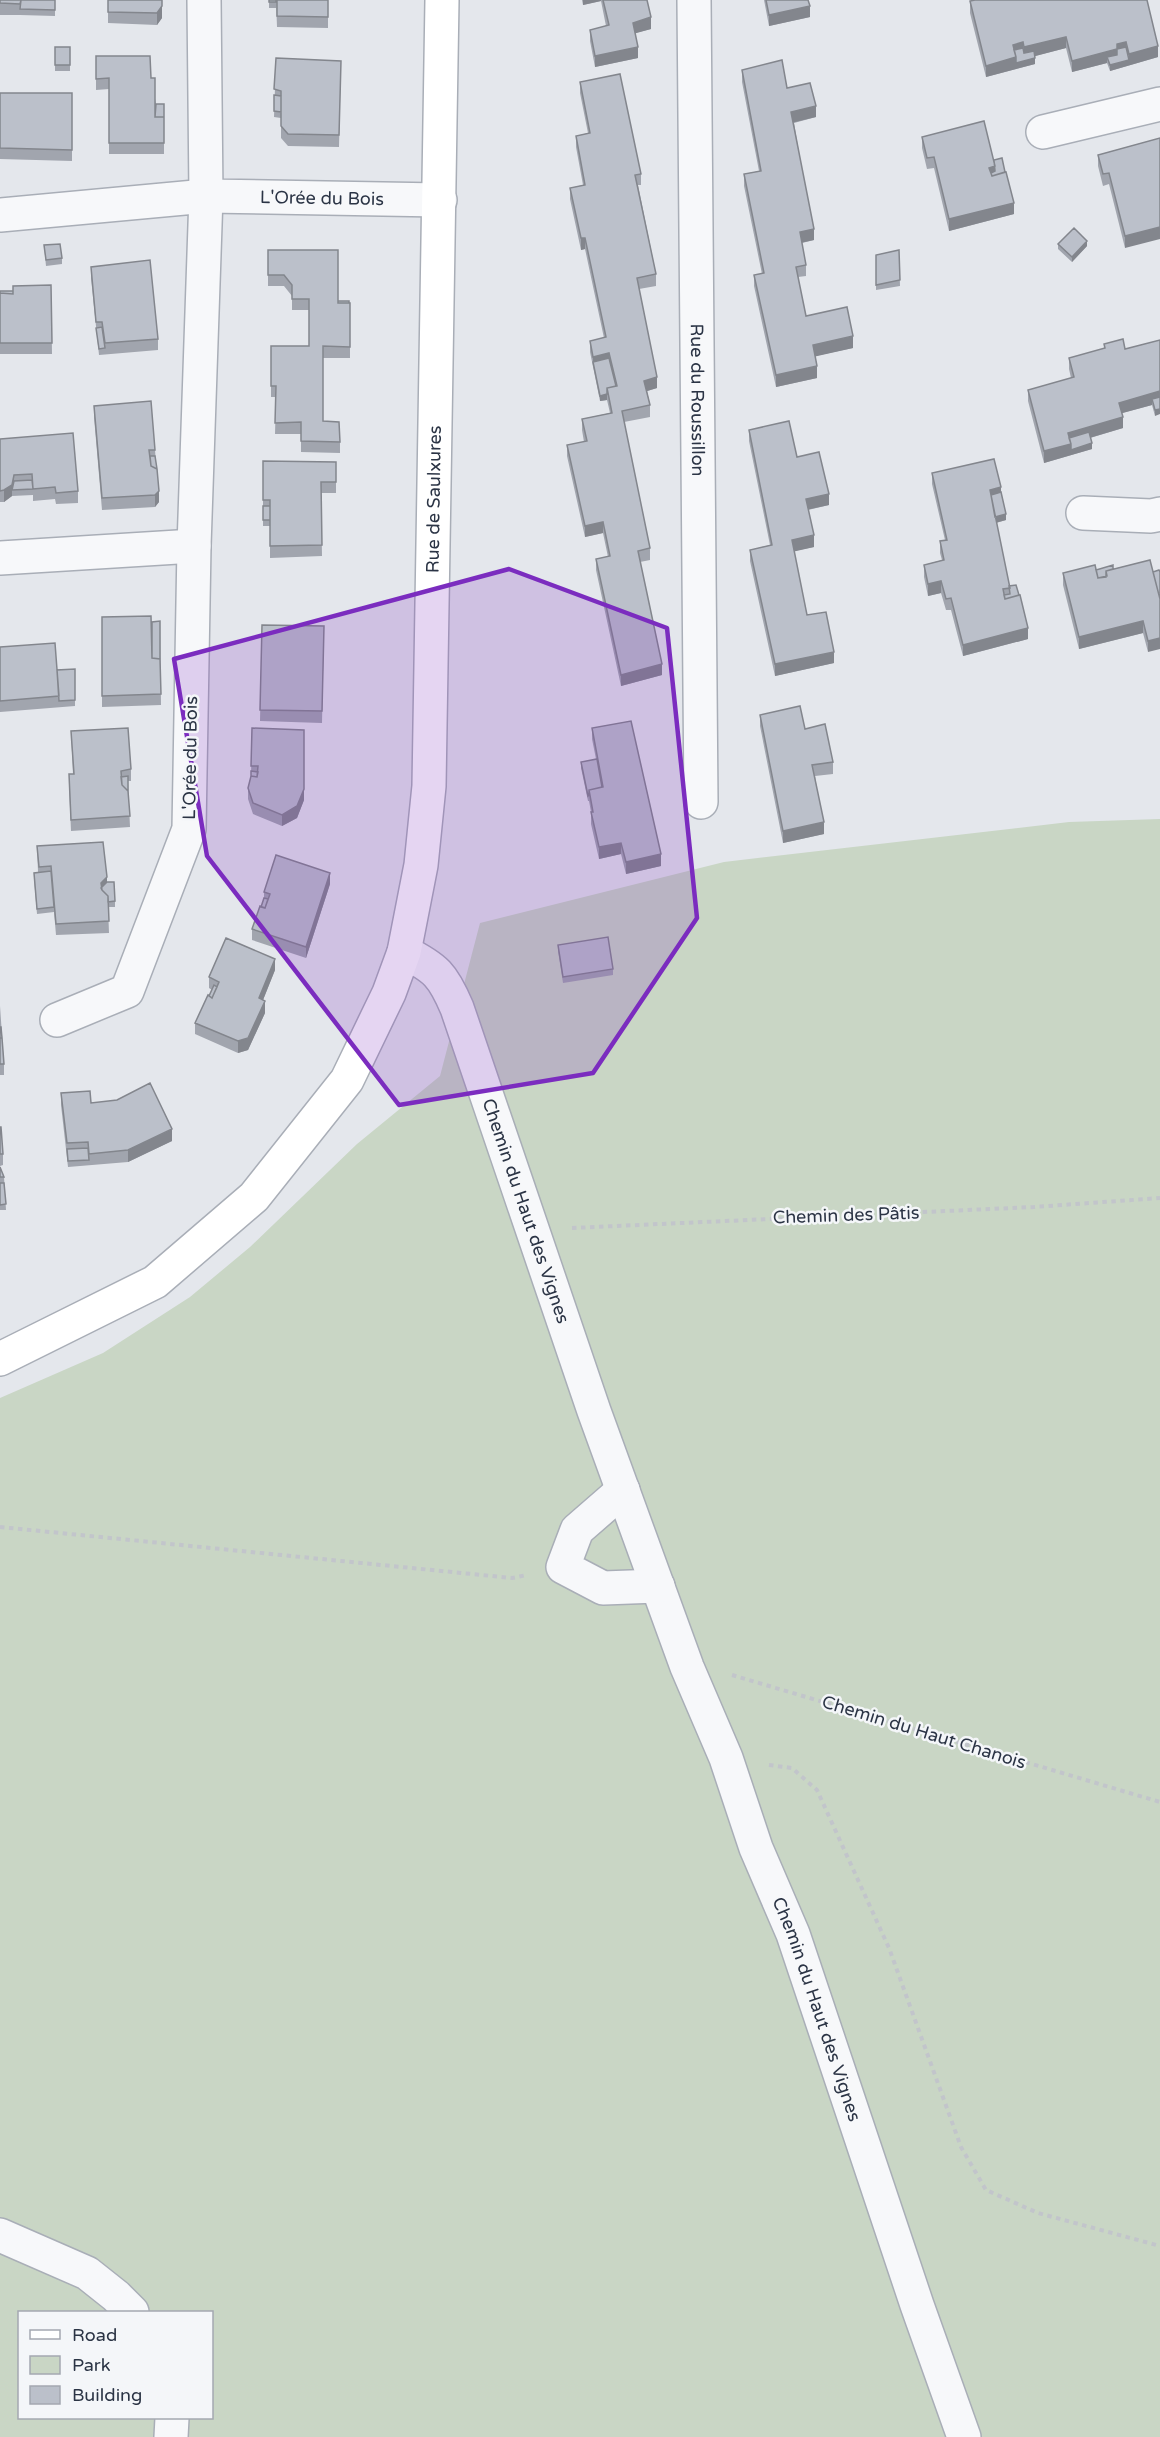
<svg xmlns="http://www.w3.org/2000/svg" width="1160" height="2437" font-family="'Varela Round',sans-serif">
	<rect width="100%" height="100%" fill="#e4e7ec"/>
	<path fill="#c9d6c5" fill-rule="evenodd" d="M1160,819v1618h-1160v-1039l103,-45 87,-56 60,-50 107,-103 83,-68 40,-153 244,-61 345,-40zM20,2312h192v106h-192z"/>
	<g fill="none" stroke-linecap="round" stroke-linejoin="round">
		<g stroke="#a9aeb7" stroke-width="36">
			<g id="street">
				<path id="s1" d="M204,0l2,196 234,4"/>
				<path id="s2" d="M694,0l7,802"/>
				<path d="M1043,132l117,-28"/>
				<path d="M0,215l206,-19 -12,350 -5,283 -62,162 -70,29"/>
				<path d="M1083,513l68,3 9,-2"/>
				<path d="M0,558l194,-12"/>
				<path id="s3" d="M404,952c32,16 39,23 53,56l137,403 93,256 39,91 30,90 37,86 124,371 47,132"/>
				<path d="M623,1490l-46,40 -14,37 40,21 55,-2"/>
				<path d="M0,2235l87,38 29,23 16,16"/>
				<path d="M171,2437l1,-19"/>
			</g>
		</g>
		<g stroke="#a9aeb7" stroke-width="36">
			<g id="secondary">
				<path id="s4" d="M0,1359l155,-77 99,-85 93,-117 42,-87 15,-41 17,-87 8,-79 13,-786"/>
			</g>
		</g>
		<path stroke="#c2c5cb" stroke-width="4" stroke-dasharray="4.5 4.5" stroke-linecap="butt" d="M572,1228l462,-21 126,-9
			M0,1527l512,51 15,-3
			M732,1675l428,127
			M769,1765l23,3 25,22 72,158 72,199 25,43 52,23 122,33"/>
		<use href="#street" stroke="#f7f8fa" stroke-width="33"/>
		<use href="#secondary" stroke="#fff" stroke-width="33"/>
	</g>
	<path fill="#a1a5ae" d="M0,0h55v16l-35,-1v-1v1h-20z
		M108,0h54v18l-5,7 -49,-2z
		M269,0h7v8h-7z
		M276,0h52v28l-51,-1z
		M582,0h65l4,29 -16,4 3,25 -43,9 -5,-26v-11l16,-4 -5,-25 -18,4z
		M764,0h44l2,17 -41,9z
		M1147,0l11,57 -48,14 -3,-8 -35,9 -6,-24 -31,8v8l-49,13 -16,-64v-12z
		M55,47h15v24h-15z
		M96,56l55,22 5,26h8v50h-55v-65l-13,1z
		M276,58l65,3 -2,86 -51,-1 -7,-8v-25v5l-7,-1z
		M742,70l45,18 29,29 -22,6 20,117 -12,3 4,22v11l-8,1 8,39 47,32 -38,8 2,22 -41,9 -22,-101v-11l8,-1 -18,-88v-12l15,-3 -17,-89z
		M580,82l61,92v11h-3l18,89v12l-17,3 18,99 -10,3 3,14v12l-26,5 26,126v12l-10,2 22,113 -41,11 -25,-116v-11l12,-2 -5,-24 -18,4 -18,-81v-11l17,-3 -2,-12v-11l28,-6 -3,-13 -7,1 -10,-49v-11l14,-3 -19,-89 -4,1 -11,-51v-11l13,-3 -7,-38v-11l12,-3 -8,-40z
		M0,93h72v68l-72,-2z
		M922,137l92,77 -65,17 -15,-63 -7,1 -5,-21z
		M1160,138l-35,110 -16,-64 -6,2 -5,-20v-11z
		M1058,244l29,2 -15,16 -14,-13z
		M44,245l18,13v6l-16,2z
		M268,250l70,51 12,2v55h-27v63l17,21v11l-39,-1v-18h-26l1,-37h-5v-51h38v-36h-17v-14l-8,-10h-16z
		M899,250l1,36 -24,4v-35z
		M91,267l67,72v11l-59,5 -8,-77z
		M51,285l1,69h-52v-63h13z
		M1160,340l-5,76 -3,-11 -30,8 1,15 -33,10 2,11 -48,14 -16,-62v-11l43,-12 -2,-9v-11l35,-9v-5l21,5z
		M94,406l61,44 4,52 -4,5 -53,3 -8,-93z
		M749,430l48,27 32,48 -21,5 6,37 -20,4 13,64 27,48 -59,13 -25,-115v-11l20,-5 -21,-104z
		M0,439l78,52v12l-22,1 -1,-5 -22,2v-6l-21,1 -8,6h-4z
		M263,461l73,1v31h-15l1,63 -52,2v-32h-7z
		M932,473l69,19 5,28 -10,3 13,63 19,53 -65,17 -12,-46h-5l-5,-17 -13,3 -4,-19v-12l18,-5 -2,-7v-12l5,-1 -13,-56z
		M1150,560l-2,92 -5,-19 -64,16 -16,-64v-12l50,-4z
		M102,617l50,5 8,-1 1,84 -59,2z
		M262,625l62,1 -2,97 -62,-2z
		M0,647l57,23 18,-1v37l-75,6z
		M760,715l45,14 28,33v12l-18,2 9,58 -41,9 -23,-117z
		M252,728l52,72 -7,18 -15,8 -29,-12 -5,-15v-11l3,-12z
		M592,728l69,138 -35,8 -5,-20 -22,5 -8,-35v-12l-2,-11h-1l-7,-33v-6l15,-3 -4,-20z
		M71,731l60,38v12h-3l2,46 -59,4 -2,-45v-12h4z
		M37,846l70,36 8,19v6h-7l1,26 -53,2 -2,-23 -17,2 -3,-35v-6l4,-1z
		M330,884l-24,74 -54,-18v-11l9,-22 3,-9v-6z
		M558,945l55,24v6l-50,8 -5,-32z
		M275,970l-12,30 2,13 -17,37 -10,3 -43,-19v-11l17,-33 -3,-2v-11z
		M0,1006l4,58v11h-4z
		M61,1093l30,10 81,38 -44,21 -60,5 -7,-62z
		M0,1127l3,27v11l-3,1z
		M0,1167l4,10 2,33h-6z"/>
	<path fill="#83868d" d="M583,0h18v1l-18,4z
		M162,6v12l-5,7v-12z
		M810,6v11l-41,9v-11z
		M651,17v12l-18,5v-11z
		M1066,37v11l-42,11v-12z
		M1023,42v12l-8,2 -2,-11z
		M1126,42v11l-19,4v6l-35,9v-11l45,-17z
		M1158,46v11l-48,14v-6l19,-5v-6z
		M638,47v11l-43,9v-11z
		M1016,57l19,1v6l-49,13v-11z
		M816,106v11l-25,6v-11z
		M995,166v11l-4,1 -2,-10z
		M1014,203v11l-65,17v-12z
		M1160,227v12l-35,9v-12z
		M814,229v11l-14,3v-11z
		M581,238h4v11l-4,1z
		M1087,241v5l-15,16v-5z
		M853,336v12l-40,9v-12z
		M609,353v11l-16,-2v6v-11z
		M817,366v12l-41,9v-12z
		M657,377v11l-13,4v-11z
		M1160,391v12l-8,-4v6l-33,9v-11z
		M607,394v6l-7,1v-5z
		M1160,409v5l-5,2v-6z
		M1123,417v11l-54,16 -1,-11z
		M1092,443v6l-48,14v-12l27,-7z
		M14,475v12l-2,3v6l-8,6v-12z
		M1001,487v11l-10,3 -1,-11z
		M159,491v11l-4,5v-12z
		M829,494v11l-23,5v-11z
		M1006,514v6l-11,3v-6z
		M603,522v11l-18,4v-11z
		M814,535v12l-22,5v-12z
		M941,581v12l-13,3v-12z
		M1143,621v12l-64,16v-12z
		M1028,628v11l-65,17v-11z
		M1160,638v11l-12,3v-11z
		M834,652v11l-59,13v-12z
		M662,664v11l-41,11v-11z
		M304,789v11l-7,18 -15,8v-11z
		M824,822v12l-41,9v-12z
		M621,843v11l-22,5v-12z
		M661,854v12l-35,8v-12z
		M330,873v11l-24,74v-11z
		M107,877v11l-5,6 -1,-11z
		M275,959v11l-16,40v-12z
		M265,1001v12l-17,37 -10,3v-12z
		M172,1129v12l-44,21v-12z"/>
	<path fill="#bbc0ca" stroke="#83868d" stroke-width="1.5" d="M0,0h21l-1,4 -20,-1z
		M21,0h34v10l-35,-1z
		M108,0h54v6l-5,7 -49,-1z
		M269,0h7v2h-7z
		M277,0h51v17l-51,-1z
		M603,0h44l4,17 -18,6 5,24 -43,9 -5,-26 19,-5z
		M766,0h42l2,6 -41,9z
		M975,0h172l11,46 -29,8 -3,-12 -9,2v5l-45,12 -6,-24 -42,10 -1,-5 -10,3 3,12 -30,9 -16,-65z
		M55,47h15v18h-15z
		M1126,47l3,13 -19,5 -3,-8 10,-2v-6z
		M1023,48l1,5 10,-2 1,7 -19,5v-6l-2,-7z
		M96,56h54l1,22h4v39h9v26h-55v-65l-13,1z
		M276,58l65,3 -2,74 -51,-1 -7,-8v-35l-7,-2z
		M782,60l5,28 23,-5 6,23 -25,6 23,117 -14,3 6,33 -10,2 10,49 41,-9 6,29 -40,9 4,21 -41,9 -22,-100 10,-2 -20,-99 17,-3 -19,-101z
		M620,74l21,100 -6,1 21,99 -19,4 20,99 -13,4 6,24 -28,6 28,137 -12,3 24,113 -41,11 -25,-116 14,-3 -7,-34 -18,4 -18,-81 20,-4 -5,-22 30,-6 -5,-25 10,-2 -8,-33 -16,4 -3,-16 16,-4 -21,-99h-4l-11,-50 15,-3 -9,-49 14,-3 -10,-51z
		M0,93h72v57l-72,-2z
		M274,95l7,1v16l-7,-1z
		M156,104h8v13h-9z
		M984,121l11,45 -6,2 3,8 14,-4 8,31 -65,16 -15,-62 -7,1 -5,-21z
		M1160,138v89l-35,9 -16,-63 -6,1 -5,-19z
		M1002,158l3,14 -13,4 -1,-3 4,-2 -1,-11z
		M1074,228l13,13 -15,16 -14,-13z
		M60,244l2,14 -16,2 -2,-15z
		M268,250h70v53h12v44l-27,-1v75l16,1 1,20 -39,-1v-19l-26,1 1,-37h-5v-40h38v-47h-17v-14l-8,-10h-16z
		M899,250l1,30 -24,5v-30z
		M150,260l8,79 -53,4 -3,-21h-6l-5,-55z
		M51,285l1,58h-52v-50l13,1v-8z
		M0,291h13v3l-13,-1z
		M338,301h11v2h-11z
		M102,327l3,21 -6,1 -3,-21z
		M1123,339l2,10 35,-9v51l-41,12 4,14 -55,16 3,11 -27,7 -16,-61 46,-13 -5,-19 36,-10 -1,-4z
		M609,358l7,28 -9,2v6l-7,2 -7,-34z
		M1160,397v12l-5,1 -3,-11z
		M151,401l4,49h-6l2,16 6,3 2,22 -4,4 -53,3 -8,-92z
		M789,421l8,36 22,-5 10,42 -23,5 8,36 -22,5 15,75 19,-3 8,40 -59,12 -25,-114 22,-5 -23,-115z
		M1089,432l3,11 -21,7v-6l-2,-6z
		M73,433l5,58 -22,2 -1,-6 -22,2 -1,-15 -18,1 -2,10 -8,5 -4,1v-52z
		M150,456h5l2,13 -6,-3z
		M994,459l7,28 -11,3 20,98 -7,1 2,10 15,-4 8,33 -65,17 -12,-47 -5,1 -5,-18 -13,3 -4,-19 20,-5 -4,-19 7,-1 -15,-67z
		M263,461l73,1v20h-15l1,63 -52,1v-46h-7z
		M32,480l1,9 -21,1 2,-9z
		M1001,492l5,22 -11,3 -4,-22z
		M263,506h7v14h-7z
		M1150,560l10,39v39l-12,3 -5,-20 -64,16 -16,-64 32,-8 3,13 9,-2 -1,-5z
		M1113,565v4l-7,2v6l-8,1 -2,-8z
		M1159,570l1,2v27l-7,-27z
		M1016,585l3,10 -14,4 -1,-4 6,-1 -1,-8z
		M151,616l1,42 8,1 1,35 -59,2v-79z
		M160,621v38l-8,-1v-36z
		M262,625l62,1 -2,85 -62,-1z
		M55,643l4,53 -59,5v-54z
		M75,669v31l-16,1 -2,-31z
		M800,706l5,23 20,-5 8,38 -21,3 12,57 -41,9 -23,-116z
		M631,721l30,133 -35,8 -5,-19 -22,4 -8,-35h2l-4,-22 14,-3 -11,-59z
		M128,728l3,41 -10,2 1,14 6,6 2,25 -59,4 -2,-46h5l-3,-43z
		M252,728l52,2v59l-7,17 -15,9 -29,-12 -5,-15 3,-12 6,1 1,-11h-7z
		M597,759l5,28 -13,3v5l-1,1 -7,-34z
		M251,771l7,1 -1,5 -6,-1z
		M128,776v15l-6,-6 -1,-8z
		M103,842l4,35 -6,6 1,7 6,6 1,25 -53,3 -5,-58 -12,1 -2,-21z
		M276,855l54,18 -24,74 -54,-18 8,-23 5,2 5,-14 -6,-2z
		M51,871l3,36 -17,2 -3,-36z
		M107,882h7l1,19 -7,1v-6l-6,-6 -1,-2z
		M264,898l4,1 -3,9 -4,-1z
		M608,937l5,32 -50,8 -5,-32z
		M226,938l49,21 -16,39 6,3 -17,37 -10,3 -43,-18 13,-28 4,3 7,-16 -10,-5z
		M214,985l3,2 -5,11 -3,-2z
		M0,1027h1l1,11h-2z
		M0,1038h2l2,26h-4z
		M150,1083l22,46 -44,21 -39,4 -1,-12 -21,1 -6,-50 29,-2 1,12 26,-3z
		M0,1127h1l2,27h-3z
		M88,1148l1,12 -21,1 -1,-12z
		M0,1167l4,10h-4z
		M0,1183h4l2,21 -6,1z"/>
	<path fill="#7b2cbf" fill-opacity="0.2" stroke="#7b2cbf" stroke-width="4.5" stroke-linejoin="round" d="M509,569l158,59 30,290 -104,155 -194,32 -192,-249 -33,-197z"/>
	<g text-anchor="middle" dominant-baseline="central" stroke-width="5" stroke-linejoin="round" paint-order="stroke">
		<g font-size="18" fill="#2b3445" stroke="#f4f6f9">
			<text stroke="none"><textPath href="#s1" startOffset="312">L'Orée du Bois</textPath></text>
			<text stroke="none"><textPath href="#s2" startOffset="400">Rue du Roussillon</textPath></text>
			<text stroke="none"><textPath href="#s4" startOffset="1048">Rue de Saulxures</textPath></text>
			<text transform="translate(190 758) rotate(-89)">L'Orée du Bois</text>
			<text stroke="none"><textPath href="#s3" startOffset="294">Chemin du Haut des Vignes</textPath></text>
			<text transform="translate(846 1215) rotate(-2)">Chemin des Pâtis</text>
			<text transform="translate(924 1732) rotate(17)">Chemin du Haut Chanois</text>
			<text stroke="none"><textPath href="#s3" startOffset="1144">Chemin du Haut des Vignes</textPath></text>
		</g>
	</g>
	<rect x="18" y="2311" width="195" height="108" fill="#f4f6f9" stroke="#a4a8b1" stroke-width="1.5"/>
	<rect x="30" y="2330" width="30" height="9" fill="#ffffff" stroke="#a4a8b1" stroke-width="1.5"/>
	<text x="72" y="2341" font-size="18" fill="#2b3445">Road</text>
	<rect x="30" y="2356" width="30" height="18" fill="#c9d6c5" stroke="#a4a8b1" stroke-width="1.5"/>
	<text x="72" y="2371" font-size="18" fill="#2b3445">Park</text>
	<rect x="30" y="2386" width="30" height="18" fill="#bbc0ca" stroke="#a4a8b1" stroke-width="1.5"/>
	<text x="72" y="2401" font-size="18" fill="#2b3445">Building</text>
</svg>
